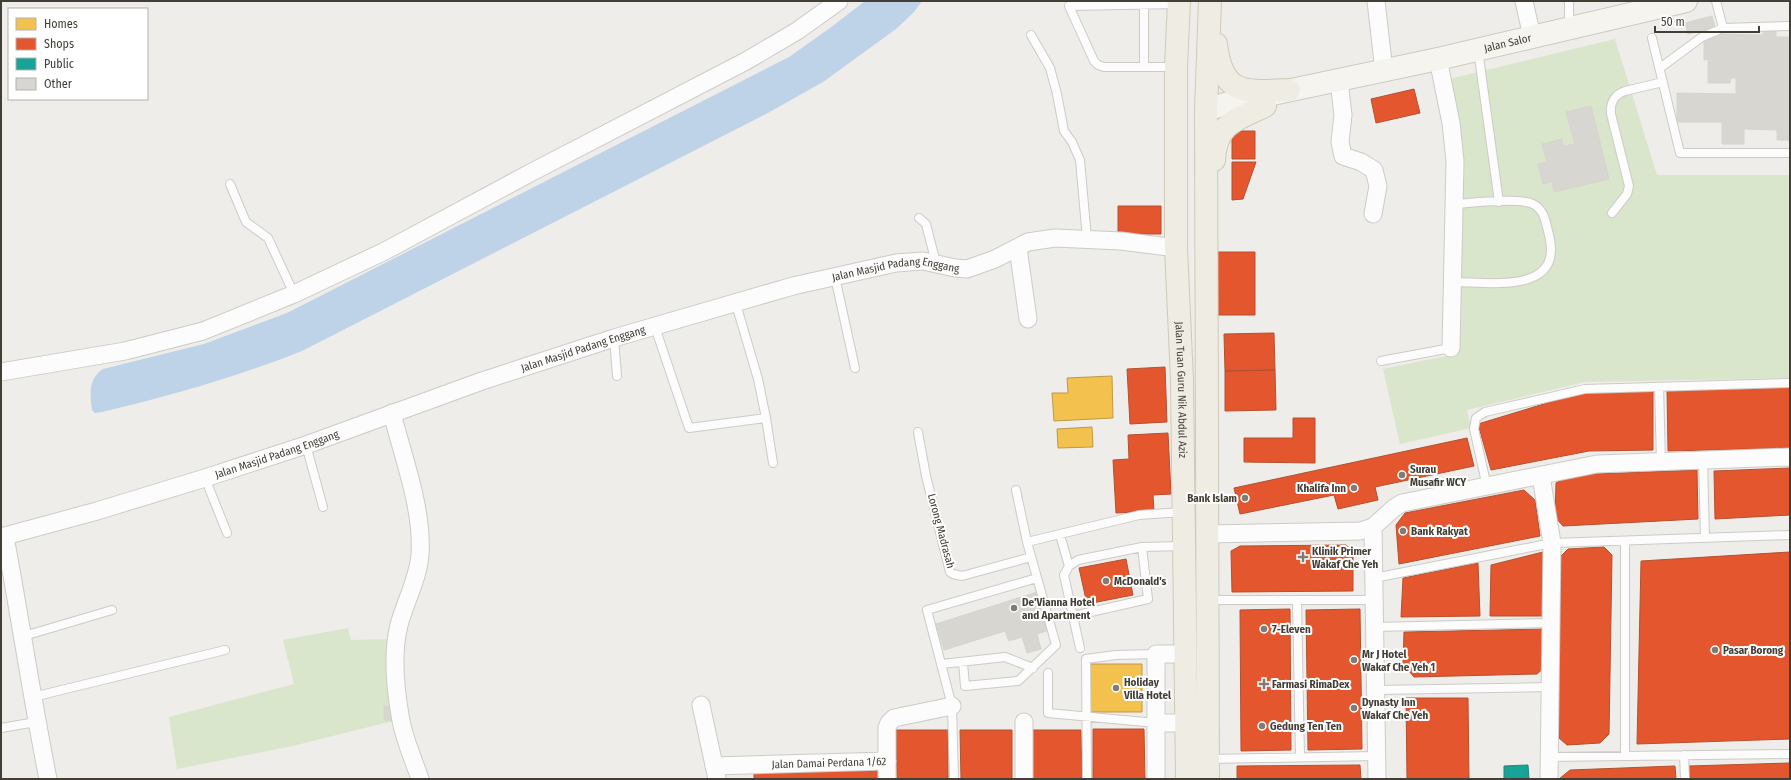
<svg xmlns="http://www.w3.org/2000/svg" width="1791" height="780" font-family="'Fira Sans Condensed',sans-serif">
	<rect width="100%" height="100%" fill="#eeede9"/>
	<path fill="#d9e6cb" d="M1615,39l42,136h133v203l-205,4 -118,28 4,18 -71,16 -17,-75 73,-15 -7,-275z
		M348,628l3,12 39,-1 7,81 -104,26 -116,23 -8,-52 125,-33 -11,-44z"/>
	<path fill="#bed2e8" d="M865,1h57l-8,11 -18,17 -73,53 -57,32 -464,237c-66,26 -132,45 -200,61l-7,1 -3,-3c-2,-16 -4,-31 11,-41l101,-25 83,-31 502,-256 41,-29z"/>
	<path fill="#f2c14e" stroke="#be9a47" d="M1112,376l1,42 -59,3 -2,-28h16l-1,-15z
		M1092,427l1,20 -35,1 -1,-19z
		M1090,664h52v48h-52z"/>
	<path fill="#e4572e" stroke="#b45030" d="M1414,89l6,24 -44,10 -5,-24z
		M1232,131h23v28h-23z
		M1232,162h24l-13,37 -11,1z
		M1118,206h43v28h-43z
		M1215,252h40v63h-39z
		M1274,333l1,37 -50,1 -1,-37z
		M1165,367l2,55 -37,2 -3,-55z
		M1275,370l1,40 -51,1v-40z
		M1790,387v61l-122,3 -1,-62z
		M1653,391v59l-64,1 -98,19 -13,-46 102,-31z
		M1293,418h22v45l-71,-1v-24h49z
		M1168,433l3,61 -18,1 1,16 -38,2 -3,-53 16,-1 -1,-24z
		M1467,438l7,28 -99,21 3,13 -40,9 -4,-14 -94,19 -6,-26z
		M1790,468v47l-75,4 -1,-48z
		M1697,470l1,49 -135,7 -8,-9 1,-34 12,-8z
		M1524,490l11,10 5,36 -141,28 -3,-39 9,-12z
		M1346,545l7,6v40l-121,1 -1,-41 9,-5z
		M1604,547l8,8 -3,179 -9,9 -33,2 -8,-7 1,-181 8,-8z
		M1543,552l1,64h-54l1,-51z
		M1790,552v187l-153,5 4,-183z
		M1126,559l7,36 -46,9 -8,-36z
		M1478,563l2,53 -79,1 2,-39z
		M1290,609l1,141 -50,1 -1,-141z
		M1360,609l2,140 -54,1 -2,-140z
		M1546,629v37l-9,8 -123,3 -11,-13 1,-32z
		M1406,698h62l1,81h-62z
		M1093,729h51l1,50h-52z
		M896,730h52v49h-51z
		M960,730h52v49h-51z
		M1030,730h51l1,49h-52z
		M1790,763v16h-100l-1,-13z
		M1360,765l1,14h-124v-13z
		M1675,766l1,13h-117l11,-9z
		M880,768v11h-126v-10z"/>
	<path fill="#17a398" stroke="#24857b" d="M1528,765l1,14h-25v-13z"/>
	<path fill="#d8d6d1" stroke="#d6d4cf" d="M1712,16l3,11 -27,7 -3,-11z
		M1763,28h13v9h14v111l-1,-8h-12v-10l-33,-1v15h-22v-22h-45v-29l59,1v-16h-5l-1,5h-22v-24l-4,1v-20h5v-6l54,1z
		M1591,106l18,73 -55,13 -2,-10 -9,2 -5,-20 9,-2 -5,-18 20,-5 1,7 12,-2 -9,-32z
		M1037,592l12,38 -12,4 4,15 -14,4 -5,-16 -13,4 -4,-10 -61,19 -8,-26z
		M384,706h11v14h-11z"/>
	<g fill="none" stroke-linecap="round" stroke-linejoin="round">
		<g stroke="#cccbc7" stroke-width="10">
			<path id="lane" d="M1569,1v26
				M1716,1l7,27 67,-2
				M1031,35l19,33 7,26 7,37 8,11 8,18 7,79
				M1652,38l28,115h110
				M1478,50l21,152
				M1144,67v-62
				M1175,67h-71l-6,-2 -4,-4 -25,-55 109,-2
				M1660,68l42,-31 21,-9
				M230,184l16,38 22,16 26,56
				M1612,213l15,-19 2,-8 -18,-72c-1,-12 3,-19 14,-23l38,-9
				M919,218l7,6 10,39
				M835,277l20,91
				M1453,282c36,0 111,13 96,-47 -3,-11 -4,-25 -16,-31 -14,-7 -61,-1 -79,0
				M655,327l34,101 77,-10 -8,-39 -22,-75
				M614,338l3,38
				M1381,361l70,-13
				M1659,387l2,74
				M766,418l7,45
				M918,432l8,44 24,96 3,2 9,2 69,-19
				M306,445l17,62
				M1703,460l2,78
				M205,478l22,55
				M1487,487l-13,-58 2,-11 9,-6 100,-23 205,-6
				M1016,490l11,52
				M1060,535l9,31
				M1625,541v215
				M1374,578l178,-35 238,-8
				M1208,600h166
				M1297,600l3,157
				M1073,616l75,-17 -6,-52
				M1375,627l176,-4
				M24,636l88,-26
				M1080,648l-16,-73 5,-9 9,-6 64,-13 40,-1
				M963,662l2,24 53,-5 38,-36 -29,-103 112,-27 43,-3
				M942,664l63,-7 28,11
				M1048,673v40l108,10
				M1376,690l174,-3
				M33,697l192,-47
				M1,728l35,-6
				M1684,755l1,24
				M1549,757l241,-3
				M1209,759l167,-3
				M954,779l-2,-73 -25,-96 110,-32
				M1087,779l-1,-120 30,-4 40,-1"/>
		</g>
		<g stroke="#cccbc7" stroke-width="19">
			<g id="street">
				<path d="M1376,1l8,70"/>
				<path d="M1524,1l8,36"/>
				<path d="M1438,59l13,64 4,38 -4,187"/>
				<path d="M1339,81l4,34 -3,27 3,14 18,6 13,8 4,16 -5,28"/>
				<path d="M1018,248l10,71"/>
				<path d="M1,372l124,-21 78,-20 91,-37 91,-43 147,-79 214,-111 51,-30 42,-30"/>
				<path d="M392,413c11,45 31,95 28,142 -2,24 -15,47 -21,70 -7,28 -4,61 1,90 3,22 13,43 20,64"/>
				<path d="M1541,476l11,67 -3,236"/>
				<path d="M1373,527l4,252"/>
				<path d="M1207,534l153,-3 13,-4 21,-19 8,-5 195,-39 193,-7"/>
				<path id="s1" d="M1,537l96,-26 108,-33 101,-33 176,-64 132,-43 179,-52 103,-23 27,-2 32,7 12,1 28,-10 33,-17 27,-4 66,3 55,7"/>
				<path d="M5,537c15,80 27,162 43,242"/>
				<path d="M701,705l16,74"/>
				<path d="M1024,722v57"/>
				<path d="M1156,723h31"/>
				<path d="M887,761v18"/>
				<path id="s2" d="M714,766l173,-5v-33l2,-5 5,-5 58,-12"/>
				<path d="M1156,779v-125h30"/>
			</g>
		</g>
		<g stroke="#cccac1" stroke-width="24">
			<g id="secondary">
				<path id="s3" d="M1206,110l19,-6 213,-45 248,-58"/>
			</g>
		</g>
		<g stroke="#cec9b8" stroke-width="24">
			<g id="primary">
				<path id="s4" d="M1179,1l-3,66v181l6,132 5,399"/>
				<path d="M1216,44c6,52 29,48 73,46"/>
				<path d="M1214,160c2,-36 21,-40 51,-54"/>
				<path d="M1208,779l-2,-669 4,-109"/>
			</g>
		</g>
		<use href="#lane" stroke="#fcfcfc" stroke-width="8"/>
		<use href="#street" stroke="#fcfcfc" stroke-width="17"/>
		<use href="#secondary" stroke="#f5f4ee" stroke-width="22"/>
		<use href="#primary" stroke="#efece4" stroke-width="22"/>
	</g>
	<g fill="#7f7c75" stroke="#fff" stroke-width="1.5">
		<circle cx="1402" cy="475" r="4"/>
		<circle cx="1354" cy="488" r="4"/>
		<circle cx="1245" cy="498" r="4"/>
		<circle cx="1403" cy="531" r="4"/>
		<path d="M1301 551h4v4h4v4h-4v4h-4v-4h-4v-4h4z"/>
		<circle cx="1106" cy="581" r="4"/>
		<circle cx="1014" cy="608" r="4"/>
		<circle cx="1264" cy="629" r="4"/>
		<circle cx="1715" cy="650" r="4"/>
		<circle cx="1354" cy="660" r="4"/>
		<path d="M1262 678h4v4h4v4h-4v4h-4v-4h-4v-4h4z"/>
		<circle cx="1116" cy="688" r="4"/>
		<circle cx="1354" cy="708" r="4"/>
		<circle cx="1262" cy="726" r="4"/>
	</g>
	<g text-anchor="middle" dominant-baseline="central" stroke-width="4" stroke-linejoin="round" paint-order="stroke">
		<g font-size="11" fill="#433f36" stroke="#fff">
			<text stroke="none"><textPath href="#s3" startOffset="309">Jalan Salor</textPath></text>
			<text stroke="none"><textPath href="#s1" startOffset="936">Jalan Masjid Padang Enggang</textPath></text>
			<text stroke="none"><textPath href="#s1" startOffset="612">Jalan Masjid Padang Enggang</textPath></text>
			<text stroke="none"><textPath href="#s4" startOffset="389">Jalan Tuan Guru Nik Abdul Aziz</textPath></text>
			<text stroke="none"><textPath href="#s1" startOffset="288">Jalan Masjid Padang Enggang</textPath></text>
			<text transform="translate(941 531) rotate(75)">Lorong Madrasah</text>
			<text stroke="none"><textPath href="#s2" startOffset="115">Jalan Damai Perdana 1/62</textPath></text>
		</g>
		<g font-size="11" font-weight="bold" fill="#433f36" stroke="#fff" text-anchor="start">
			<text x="1410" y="469">Surau<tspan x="1410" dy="13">Musafir WCY</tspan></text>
			<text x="1346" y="488" text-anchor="end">Khalifa Inn</text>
			<text x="1237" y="498" text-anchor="end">Bank Islam</text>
			<text x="1411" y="531">Bank Rakyat</text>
			<text x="1312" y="551">Klinik Primer<tspan x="1312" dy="13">Wakaf Che Yeh</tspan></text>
			<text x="1114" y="581">McDonald's</text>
			<text x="1022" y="602">De'Vianna Hotel<tspan x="1022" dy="13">and Apartment</tspan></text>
			<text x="1272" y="629">7-Eleven</text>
			<text x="1723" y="650">Pasar Borong</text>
			<text x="1362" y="654">Mr J Hotel<tspan x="1362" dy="13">Wakaf Che Yeh 1</tspan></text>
			<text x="1124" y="682">Holiday<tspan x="1124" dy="13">Villa Hotel</tspan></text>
			<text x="1272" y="684">Farmasi RimaDex</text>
			<text x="1362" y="702">Dynasty Inn<tspan x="1362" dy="13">Wakaf Che Yeh</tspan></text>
			<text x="1270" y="726">Gedung Ten Ten</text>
		</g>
	</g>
	<rect width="1791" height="780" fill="none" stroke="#433f36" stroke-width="4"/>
	<rect x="8" y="8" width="140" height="92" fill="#ffffff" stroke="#b4b2af"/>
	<rect x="16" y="18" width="20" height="12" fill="#f2c14e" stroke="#b4b2af"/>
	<text x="44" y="28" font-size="12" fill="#433f36">Homes</text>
	<rect x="16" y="38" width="20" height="12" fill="#e4572e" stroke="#b4b2af"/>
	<text x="44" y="48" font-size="12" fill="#433f36">Shops</text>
	<rect x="16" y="58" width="20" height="12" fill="#17a398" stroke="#b4b2af"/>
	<text x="44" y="68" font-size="12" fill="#433f36">Public</text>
	<rect x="16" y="78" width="20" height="12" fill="#d8d6d1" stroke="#b4b2af"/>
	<text x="44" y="88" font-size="12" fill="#433f36">Other</text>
	<path d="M1655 26v6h104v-6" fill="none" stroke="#433f36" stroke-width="2"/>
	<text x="1661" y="26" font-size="12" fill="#433f36" stroke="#ffffff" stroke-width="3" paint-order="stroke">50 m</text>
</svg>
